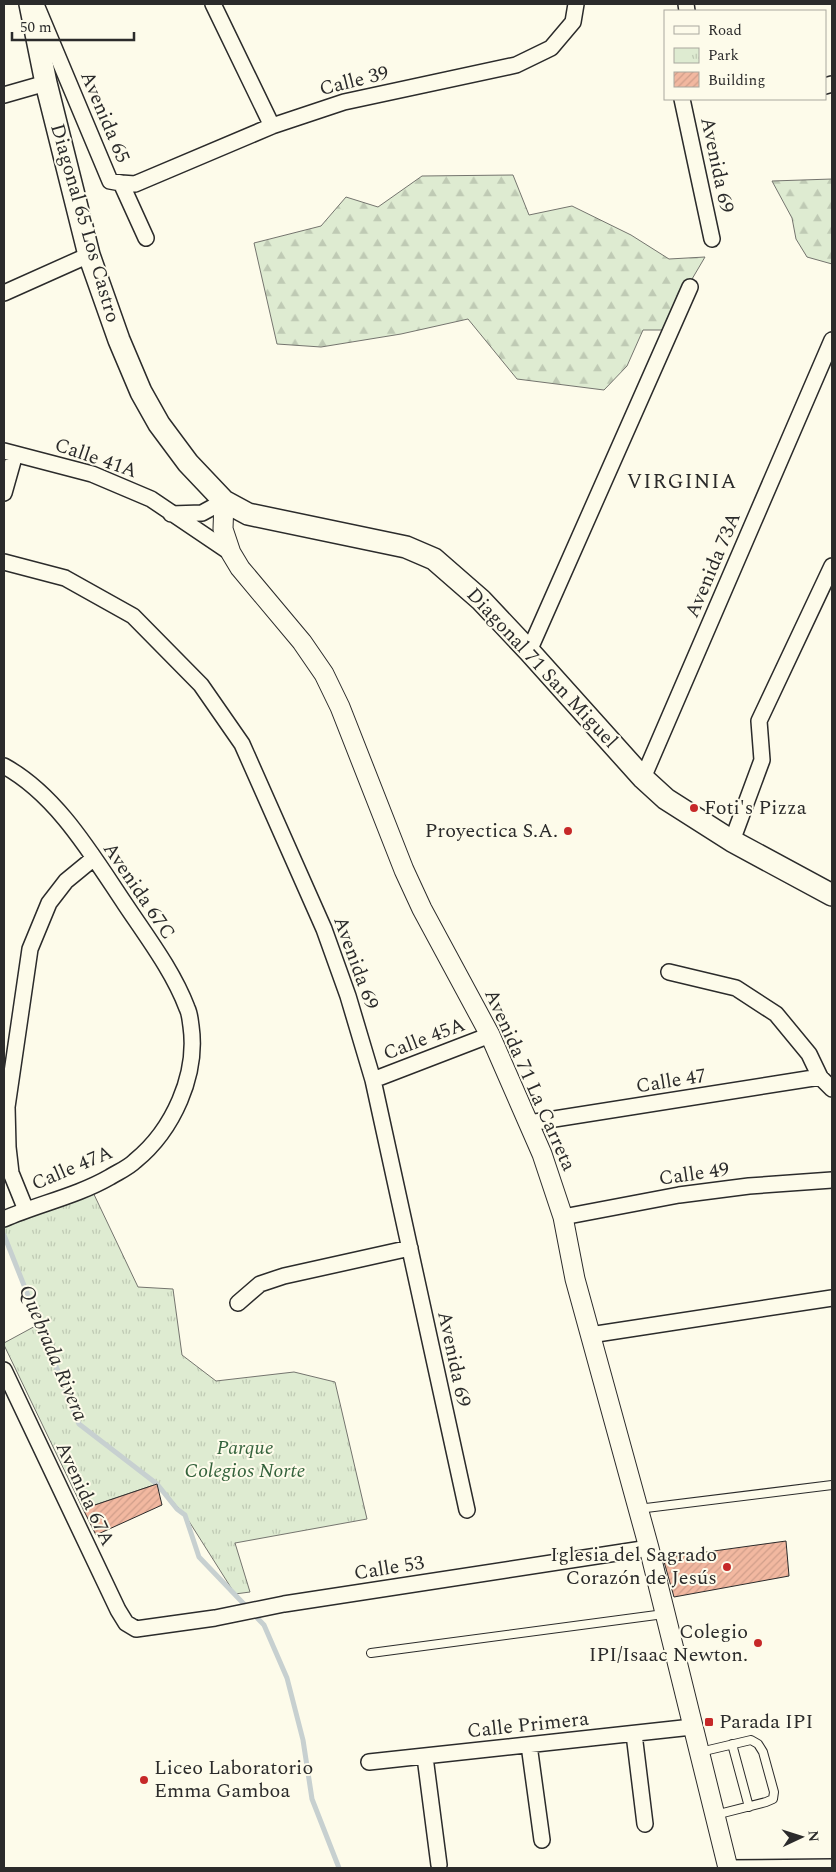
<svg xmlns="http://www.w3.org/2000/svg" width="836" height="1872" font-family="Spectral,serif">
	<defs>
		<pattern id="forest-firs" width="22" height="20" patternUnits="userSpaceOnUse" patternTransform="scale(1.25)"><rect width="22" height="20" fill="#deebd1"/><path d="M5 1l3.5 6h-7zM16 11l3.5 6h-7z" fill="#bfcab4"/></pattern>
		<pattern id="park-tufts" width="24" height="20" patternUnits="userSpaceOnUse" patternTransform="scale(1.25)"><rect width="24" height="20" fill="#deebd1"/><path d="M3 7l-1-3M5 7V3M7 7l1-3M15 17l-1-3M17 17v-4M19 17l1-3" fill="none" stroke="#bfcab4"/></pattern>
		<pattern id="building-hatch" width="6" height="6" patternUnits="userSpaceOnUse" patternTransform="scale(1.25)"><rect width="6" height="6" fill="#f2b8a0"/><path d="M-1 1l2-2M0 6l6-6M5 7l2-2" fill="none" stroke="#d09e8a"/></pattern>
	</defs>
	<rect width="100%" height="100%" fill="#fdfbea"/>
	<path fill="url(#forest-firs)" stroke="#74746e" d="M513,175l16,40 43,-9 59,29 38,24 36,-2 -43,73h-19l-16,36 -23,24 -87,-11 -49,-60 -67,15 -80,13 -44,-3 -23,-101 67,-17 25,-29 32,10 44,-31z
		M832,179v85l-25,-7 -11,-18 -4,-21 -20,-37z"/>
	<path fill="url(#park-tufts)" stroke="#74746e" d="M90,1186l48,101 35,2 9,66 34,26 78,-9 41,10 32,137 -132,24 15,49 -15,2 -50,-79 -28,-31 -74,25 -79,-164v-2l35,-19 -35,-88v-12z"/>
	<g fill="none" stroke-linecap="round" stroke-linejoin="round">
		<path stroke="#c7d0d0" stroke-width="5" d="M4,1235l75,189 78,60 20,25 8,6 14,42 65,68 23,53 16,62 9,59 27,69"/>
	</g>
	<path fill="url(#building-hatch)" stroke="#2b2b2b" d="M157,1484l5,21 -66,30 -13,-26z
		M786,1541l3,35 -115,21 -11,-39z"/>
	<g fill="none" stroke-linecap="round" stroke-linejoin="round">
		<g stroke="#2b2b2b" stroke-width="10">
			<path id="service" d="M638,1509l194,-24
				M371,1653l293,-39
				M732,1744l17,63
				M700,1752l51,-12 7,4 5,8 11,40 -1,7 -7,3 -51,13"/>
		</g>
		<g stroke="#2b2b2b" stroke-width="18">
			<path id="minor" d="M213,4l59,122
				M686,4l1,7
				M37,7l73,174 11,2 25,55
				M825,86l7,-2
				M4,95l42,-12
				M682,99l30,140
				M121,183l14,1 137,-58 72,-24 172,-37 35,-17 22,-26 3,-18
				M4,293l85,-38
				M4,451l88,23 59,25 80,54
				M4,493l11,-39
				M171,514l31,-1 22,-12
				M4,562l61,16 68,38 68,69 41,59 82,185 24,67 25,84 94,430
				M529,651l161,-364
				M4,766c53,29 88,89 121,138 22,33 48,67 62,104 3,6 3,12 4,18 7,49 -18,104 -56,135 -7,7 -17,11 -25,16 -33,19 -72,27 -106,42
				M643,778l189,-438
				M732,841l30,-81 -3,-39 73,-155
				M669,972l67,16 40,26 33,40 11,23 12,12
				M373,1080l117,-45
				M529,1123l291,-46
				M26,1210l-15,-37 -3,-26 -1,-40 23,-158 19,-46 17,-22 28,-23
				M563,1217l116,-22 70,-9 83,-6
				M238,1303l22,-19 24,-8 126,-28
				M590,1335l242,-37
				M4,1370l114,240 8,13 10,6 79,-11 69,-14 365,-56
				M634,1734l11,90
				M529,1745l13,95
				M425,1757l14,108
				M369,1762l323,-35
				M728,1868l104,-1"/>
		</g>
		<g stroke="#2b2b2b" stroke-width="21">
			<path id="tertiary" d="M224,501l-1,28 8,24 9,15 62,74 22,32 16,33 64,163 18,39 68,126 52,119 21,63 12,62 74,269 79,320"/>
		</g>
		<g stroke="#2b2b2b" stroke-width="24">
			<path id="secondary" d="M30,4l16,79 43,172 30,85 22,52 18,32 29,39 36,38 24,13 158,33 28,12 47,41 48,51 114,127 23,21 66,42 100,54"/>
		</g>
		<use href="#service" stroke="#fdfbea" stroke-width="8"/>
		<use href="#minor" stroke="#fdfbea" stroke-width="15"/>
		<use href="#tertiary" stroke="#fdfbea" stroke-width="19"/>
		<use href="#secondary" stroke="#fdfbea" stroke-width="21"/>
	</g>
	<g fill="#c62828" stroke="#fdfbea" stroke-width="2">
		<circle cx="694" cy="808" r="5"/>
		<circle cx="568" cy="831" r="5"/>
		<circle cx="727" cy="1567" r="5"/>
		<circle cx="758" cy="1643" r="5"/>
		<rect x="704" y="1717" width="10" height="10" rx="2.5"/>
		<circle cx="144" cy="1780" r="5"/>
	</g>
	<g text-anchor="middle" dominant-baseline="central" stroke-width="4" stroke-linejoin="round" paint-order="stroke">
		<g font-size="20" fill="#2b2b2b" stroke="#fdfbea">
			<text transform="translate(354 81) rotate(-14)">Calle 39</text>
			<text transform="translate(105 117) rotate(67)">Avenida 65</text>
			<text transform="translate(717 165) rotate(78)">Avenida 69</text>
			<text transform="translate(85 223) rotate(74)">Diagonal 65 Los Castro</text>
			<text transform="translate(96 458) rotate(19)">Calle 41A</text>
			<text transform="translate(713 565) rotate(-67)">Avenida 73A</text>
			<text transform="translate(542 668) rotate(47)">Diagonal 71 San Miguel</text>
			<text transform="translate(139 891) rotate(56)">Avenida 67C</text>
			<text transform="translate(356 963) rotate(70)">Avenida 69</text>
			<text transform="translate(424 1039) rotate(-21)">Calle 45A</text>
			<text transform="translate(530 1080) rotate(66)">Avenida 71 La Carreta</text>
			<text transform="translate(671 1081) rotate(-9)">Calle 47</text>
			<text transform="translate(72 1168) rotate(-23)">Calle 47A</text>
			<text transform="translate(694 1174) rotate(-8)">Calle 49</text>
			<text transform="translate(454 1359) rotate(78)">Avenida 69</text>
			<text transform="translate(85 1494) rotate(65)">Avenida 67A</text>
			<text transform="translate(389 1568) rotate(-9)">Calle 53</text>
			<text transform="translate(528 1725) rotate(-6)">Calle Primera</text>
		</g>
		<g font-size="20" fill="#2b2b2b" stroke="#fdfbea" text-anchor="start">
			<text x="704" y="808">Foti's Pizza</text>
			<text x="558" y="831" text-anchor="end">Proyectica S.A.</text>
			<text x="717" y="1555" text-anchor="end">Iglesia del Sagrado<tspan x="717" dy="23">Corazón de Jesús</tspan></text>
			<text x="748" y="1632" text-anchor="end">Colegio<tspan x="748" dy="23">IPI/Isaac Newton.</tspan></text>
			<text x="719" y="1722">Parada IPI</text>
			<text x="154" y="1768">Liceo Laboratorio<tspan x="154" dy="23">Emma Gamboa</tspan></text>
		</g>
		<g font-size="20" font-style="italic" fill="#34623c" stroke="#fdfbea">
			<text x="245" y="1448">Parque<tspan x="245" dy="23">Colegios Norte</tspan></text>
		</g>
		<g font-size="21" letter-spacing="1" fill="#2b2b2b" stroke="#fdfbea">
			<text x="682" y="482">VIRGINIA</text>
		</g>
		<g font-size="21" font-style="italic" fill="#2b2b2b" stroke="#fdfbea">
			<text transform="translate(53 1353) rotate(67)">Quebrada Rivera</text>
		</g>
	</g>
	<rect width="836" height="1872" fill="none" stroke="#2b2b2b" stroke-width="10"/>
	<rect x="664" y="10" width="162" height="90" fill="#fdfbea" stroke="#a9a89e"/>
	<rect x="674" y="26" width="25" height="8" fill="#fdfbea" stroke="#a9a89e"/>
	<text x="708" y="35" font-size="15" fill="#2b2b2b">Road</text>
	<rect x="674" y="48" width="25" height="15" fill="url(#park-tufts)" stroke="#a9a89e"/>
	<text x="708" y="60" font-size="15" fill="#2b2b2b">Park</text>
	<rect x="674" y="72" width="25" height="15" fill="url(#building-hatch)" stroke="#a9a89e"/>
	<text x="708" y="85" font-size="15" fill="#2b2b2b">Building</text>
	<g transform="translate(801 1837) rotate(86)" stroke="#fdfbea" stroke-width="4" paint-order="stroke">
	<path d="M0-4L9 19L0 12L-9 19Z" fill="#2b2b2b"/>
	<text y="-8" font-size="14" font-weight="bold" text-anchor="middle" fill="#2b2b2b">N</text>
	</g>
	<path d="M12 32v8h122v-8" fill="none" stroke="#2b2b2b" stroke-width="2.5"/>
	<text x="20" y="32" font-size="15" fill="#2b2b2b" stroke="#fdfbea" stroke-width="4" paint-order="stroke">50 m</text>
</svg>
